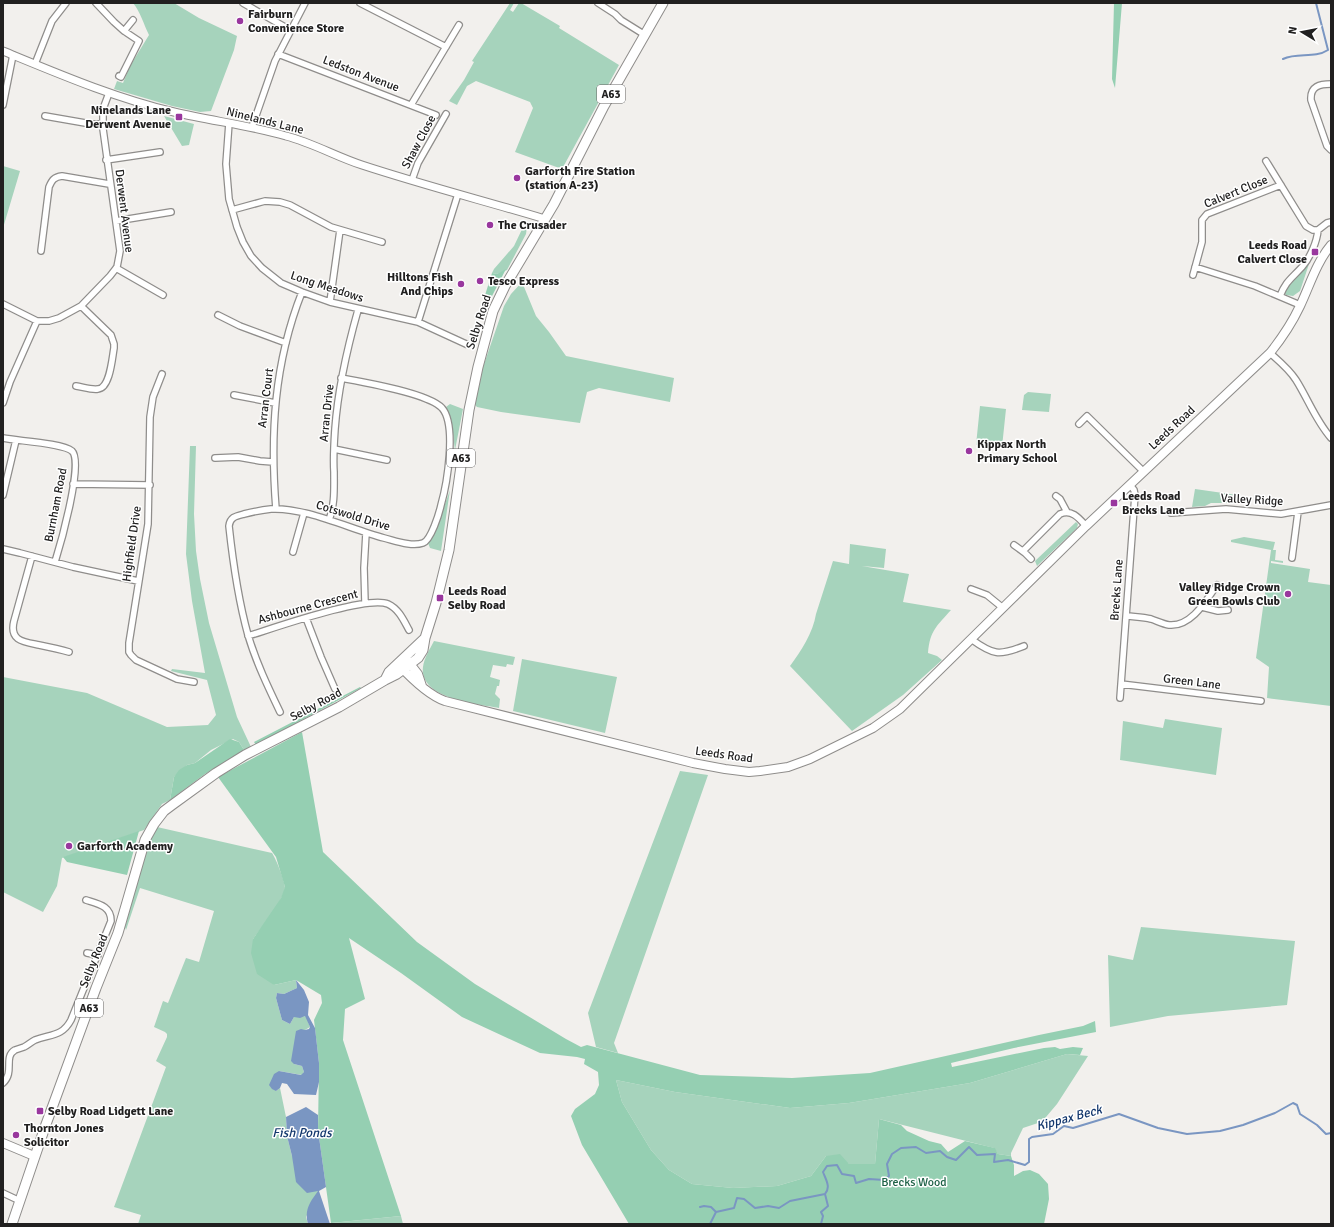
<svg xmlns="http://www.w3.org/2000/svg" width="1334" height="1227" font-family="Signika,sans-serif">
	<rect width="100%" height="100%" fill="#f2f0ed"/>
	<path fill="#a6d3bc" d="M133,3h41l25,15 38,18 -3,14 -23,61 -11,1 -28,-6 -58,-17 3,-8 6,2 7,-17 19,-31c-5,-10 -9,-24 -16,-32z
		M510,3h4l-4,7 3,2 6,-9h2l39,23 -1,2 60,37 -57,104 -47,-17 18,-44 -3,-6 -54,-21 -9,5 -10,19 -8,-4 15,-21 10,-18 -2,-1z
		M164,116l30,8 -5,21 -7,1z
		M3,166l17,5 -17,57z
		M525,223l2,4 -1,7 -19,36 -10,4 -5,-1 2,-4 20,-23z
		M1308,263l1,1 -9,27 -7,5 -7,-1 -2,-3 3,-6z
		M522,282l14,34 13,16 17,24 108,22 -4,24 -71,-14 -12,4 -7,31 -79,-11 -24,-5 -2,-2 8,-38 21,-61 7,-12z
		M1028,392l23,2 -2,18 -27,-2 2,-15z
		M450,404l13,5 -8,41c-2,-15 -2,-30 -9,-43z
		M980,406l26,3 -4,38 -26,-2z
		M190,446h6l-2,68 2,37 4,28 9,44 28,94 14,30 -7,3 -5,-8 -6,-3 -22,11 -16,13 -8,2 -13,12 -4,23 -8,4 -18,26 -82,28 -5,28 -14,26 -40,-20v-215l84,16 80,34 41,-2 8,-10 -9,-35 -36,-9 1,-2 33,4 -13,-72 -6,-47z
		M1195,489l42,6 -1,8h-25l-6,3 -13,1z
		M450,490l-9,61 -11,-3 -2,-5 7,-11z
		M1076,522l2,2 -1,4 -40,38 -2,-5z
		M1244,537l31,5 -2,8h3l-1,10 8,1v2l-12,-2v2l39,6 -2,13 23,3v121l-64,-8 2,-31 -13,-9 15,-108 -40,-8v-2z
		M850,544l36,5 -2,19 -22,-2 47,8 -6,28 48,8c-14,16 -21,20 -23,43l9,3 5,4 -39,35 -51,36 -62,-65c11,-15 23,-33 26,-52l17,-53 16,3z
		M434,641l81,16 -2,8 -6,-1 -1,3 -13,-2 -3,12 10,3 -1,6h-2l-2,8 5,5 -1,9c-22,-4 -80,-9 -76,-41 1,-9 7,-18 11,-26z
		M522,659l95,18 -12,56 -92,-22z
		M1165,719l57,9 -6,47 -96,-15 3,-39 40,7z
		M680,771l28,4 -94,268 4,10 -22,-6 -8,-34z
		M157,827l115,26c4,6 13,28 13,35 -2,13 -24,40 -32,51l21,46 22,-5 1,8 -13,6 -7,-1 -1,5 6,22 8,4 4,-7 12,-1 4,11 -5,3 -11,34 8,2 2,6 -2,3 -23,-4 -3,20 4,-3 6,29 1,19 5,20 27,34 -13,27 2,7h-170l3,-9 -27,-8 52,-140 -10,-6 11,-24v-3l-2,-2 -11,-5 9,-26 5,2 18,-45 13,4 15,-51 -74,-23 -14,42 -1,-3c10,-31 14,-73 32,-100z
		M1141,927l154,14 -8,64 -119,11 -58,11 -2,-72 25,5z
		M1067,1054l21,2 -31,48 -11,13 -5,5 -18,6 -12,25v3l-13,-2 -4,-6 -115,-29 -4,45h-26l-23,-8 -15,20 -34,10 -44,2 -41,-4 -23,-14 -18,-20 -29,-48 -6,-22 59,12 115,16 59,-5 121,-20z
		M401,1216l2,8h-72v-1z"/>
	<path fill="#95cfb2" d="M1114,3h8l-7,85 -3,-9z
		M506,269l-15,29 -6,15 -5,-2 12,-38 5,1z
		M360,687l1,1 -105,57 -2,-3z
		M302,732l21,120 94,90 58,42 91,55 15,8 6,-2 113,30 92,3 78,-5 169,-38 44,-9 12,-5 1,11 -82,16 -63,15 1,4 92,-19 11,-1 5,2 13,-2 10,1 -3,7 -13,-1 -97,29 -121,20 -59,5 -115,-16 -59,-12 6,22 29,48 18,20 23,14 41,4 44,-2 34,-10 15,-20 14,-2 9,10h26l4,-45 22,6 6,6 22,10 12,3 7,8 17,-11 30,7 3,6 13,2 3,9v11l9,-5 7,-1 9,4 9,10 1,15 -5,25h-415l-47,-79 -11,-29 4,-7 20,-15 4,-9 -1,-13 -14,-8 1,-5 -8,-2 -37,-4 -78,-36 -61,-44 -52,-35 16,61 -20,10 -2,31 58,176 -70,7 -13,-93 1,-67 -5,-43 8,-17 -1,-8 -25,-15 -22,5 -17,-11 -6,-21 2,-14 28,-41 4,-11 -9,-30 -58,-80z
		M230,739l9,3 5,8 -39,24 -35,26 4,-23 5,-7 8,-5 8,-2z
		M139,831l-12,44 -60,-13 -4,-5z"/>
	<path fill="#7a96c2" d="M296,980l8,10 5,12 -1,13 7,13 4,35v19l-3,13 -22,-1 -7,-10 -5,-1 -2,5 -4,3 -4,-2 -3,-4 5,-11 5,-3 22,4 3,-3 -2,-6 -8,-2 -3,-3 5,-30 5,-2 4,1 4,-1 1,-2 -5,-11 -5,2 -6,-1 -4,7 -8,-4 -6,-22 1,-5 7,1 13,-6z
		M306,1107l12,8v15l8,57 -7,4 11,33h-22c-4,-14 2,-22 10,-33l-11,2 -11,-11 -4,-26 -5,-20 -1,-19z"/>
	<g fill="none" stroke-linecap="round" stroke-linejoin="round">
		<path stroke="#7a96c2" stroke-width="2" d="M1316,3l12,47
			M1283,59c15,-7 31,0 45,-9
			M700,1207l4,-1 7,1 5,5
			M710,1224l6,-12 18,-4 3,-10 7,1 11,9 13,-2 11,2 11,-7 35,-7c6,-7 1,-14 -2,-22l4,-6 10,-1 5,9 12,2 2,7 13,-4 15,1 5,-4 -2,-12 5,-10 9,-6 15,-1 10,6 14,-2 7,6 9,3 13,-13 8,8 18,-1 -1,8 14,-2 17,5 4,-3v-23l3,-2 21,-3 11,-8 9,2 46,-14 39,14 29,6 33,-3 23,-6 32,-12 18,-10 4,2 3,9 17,11 9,9 5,-1
			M821,1224l2,-8 -2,-4 7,-6 -3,-12"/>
		<g stroke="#8f8d8b" stroke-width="8">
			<path id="minor" d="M96,3l18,19 10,9
				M243,3l47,27
				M360,3l86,44
				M598,3l17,11 6,6 24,15
				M278,54l158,61
				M35,64l17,-43 14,-18
				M119,76l2,1 18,-36 -15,-10 9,-11
				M1331,84c-11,0 -21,2 -20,16l16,46 4,4
				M3,105l10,-50
				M411,105l48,-80
				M45,116l46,8h11
				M229,123l-3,41 3,35 8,28 6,15 8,14 11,12 19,15 21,9 28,10 88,20 48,22
				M252,127l23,-66 30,-58
				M106,160l54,-8
				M1266,161l40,65 7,4h5l9,-7 4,-1
				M412,180l6,-17 28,-49
				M232,210l33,-9 15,1 10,3 41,22 51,15
				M116,221l55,-9
				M41,251l8,-64c3,-7 5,-10 13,-11l47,8
				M1195,267l60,19 45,19
				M116,268l47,27
				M1193,275l9,-33v-22l5,-6 74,-29
				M1280,296c6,-15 11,-17 22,-29 8,-9 15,-25 16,-37
				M330,302l10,-72
				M3,304l34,17h12l10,-3 22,-12 29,-30 7,-9 3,-16 -17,-122v-20l6,-16
				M218,315l22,11 46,17
				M418,322l40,-128
				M1270,353c9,8 19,16 26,27 12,19 20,41 35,58
				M162,374l-9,23 -3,20 -2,107 -19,119v9l2,3 5,5 41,19 17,3
				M76,386c7,1 15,4 22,3 12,-1 14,-30 16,-41v-4l-3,-9 -30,-29
				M234,395l41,8
				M3,403l7,-21 27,-61
				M1079,424l8,-8 57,56
				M3,438c15,3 59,5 69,13 12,11 -12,95 -17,111
				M334,449l53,11
				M215,458l23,-1 22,4 13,1
				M73,484l77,1
				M3,495l13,-55
				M1056,496l4,3 7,13
				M276,509c-6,-75 -2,-146 26,-217
				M1171,513l55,-4 55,5 50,-9
				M329,520c6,-16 5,-31 5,-48 -1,-14 0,-28 1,-43 3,-41 12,-80 23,-119
				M1014,545l11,8 6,6
				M3,549l17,4 53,14 65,14
				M1023,551l37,-37c12,-5 19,4 26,12
				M293,552l11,-39
				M32,556l-18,65c-5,20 10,21 25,24 10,2 20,4 30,7
				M1292,558l6,-46
				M971,589l16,6 16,13
				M365,603l-1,-35 2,-35
				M1202,607l16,4 10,-1
				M1127,616c8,1 16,1 24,3 6,2 12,5 18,6 22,2 37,-24 48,-40
				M306,618l15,39 14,32
				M248,636c26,-8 119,-41 140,-32 11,5 16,17 21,26
				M971,639c22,16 28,17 53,7
				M1121,684l140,17
				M1120,698l15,-203 -1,-5 -4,-5
				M280,712c-12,-25 -24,-50 -32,-77 -10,-36 -15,-72 -19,-109 1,-9 7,-10 15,-12 8,-2 18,-4 27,-5 34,-2 79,20 113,29 12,3 28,9 39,5 8,-3 16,-29 18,-38 6,-21 16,-80 1,-97 -14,-15 -79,-26 -101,-30
				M87,953l11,2
				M3,1083c12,-11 0,-26 12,-33 3,-1 6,-2 9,-3 4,-2 7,-5 11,-7 15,-6 27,-3 36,-20l40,-99c0,-15 -12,-17 -25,-21
				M3,1193l17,8"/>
		</g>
		<g stroke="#8f8d8b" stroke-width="9">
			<path id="tertiary" d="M3,51c56,23 112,47 171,61 37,9 75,13 112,24 27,7 51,21 76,29 61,20 123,36 183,54"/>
		</g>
		<g stroke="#8f8d8b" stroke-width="10">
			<path id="secondary" d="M407,660l11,14 4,12
				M399,665c13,14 29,30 46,36l248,62 32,6 24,3 11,-1 28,-4 22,-8 63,-31 27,-19 186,-183 184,-173c12,-15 22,-30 30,-47 10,-21 16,-43 31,-61
				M3,1143l31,13"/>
		</g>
		<g stroke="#8f8d8b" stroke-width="11">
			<path id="trunk" d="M385,680l4,-8 36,-34
				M12,1224l33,-97 51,-139 22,-55 27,-93 9,-16 10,-13 8,-6 44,-32 29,-18 94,-48 46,-27 12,-6 21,-16 5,-8 2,-12 11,-35 13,-53 20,-140 9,-43 15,-56 12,-25 49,-82 50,-98 59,-103"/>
		</g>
		<use href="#minor" stroke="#fff" stroke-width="5.5"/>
		<use href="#tertiary" stroke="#fff" stroke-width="7"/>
		<use href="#secondary" stroke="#fff" stroke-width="8"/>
		<use href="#trunk" stroke="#fff" stroke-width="9"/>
	</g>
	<g fill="#99379e" stroke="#fff" stroke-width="1.5">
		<circle cx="240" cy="21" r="4"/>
		<rect x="175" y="113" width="8" height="8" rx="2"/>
		<circle cx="517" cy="178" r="4"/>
		<circle cx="490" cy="225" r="4"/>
		<rect x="1311" y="248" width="8" height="8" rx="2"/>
		<circle cx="480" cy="281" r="4"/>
		<circle cx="461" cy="284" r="4"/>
		<circle cx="969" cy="451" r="4"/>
		<rect x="1110" y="499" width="8" height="8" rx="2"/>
		<circle cx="1288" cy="594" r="4"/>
		<rect x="436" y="594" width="8" height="8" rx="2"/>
		<circle cx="69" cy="846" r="4"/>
		<rect x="36" y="1107" width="8" height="8" rx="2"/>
		<circle cx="16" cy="1135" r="4"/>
	</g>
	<g text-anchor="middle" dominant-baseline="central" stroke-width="3" stroke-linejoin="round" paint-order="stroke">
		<g fill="#fff" stroke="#646363" stroke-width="1">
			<rect x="597" y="85" width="28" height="18" rx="3"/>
			<rect x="447" y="449" width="28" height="18" rx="3"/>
			<rect x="75" y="999" width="28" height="18" rx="3"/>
		</g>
		<g font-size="11" font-weight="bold" fill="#212020">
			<text x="611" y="94">A63</text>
			<text x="461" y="458">A63</text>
			<text x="89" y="1008">A63</text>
		</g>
		<g font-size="12" font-weight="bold" fill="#212020" stroke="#fff" text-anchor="start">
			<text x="248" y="14">Fairburn<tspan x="248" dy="14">Convenience Store</tspan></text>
			<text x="171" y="110" text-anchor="end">Ninelands Lane<tspan x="171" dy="14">Derwent Avenue</tspan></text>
			<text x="525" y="171">Garforth Fire Station<tspan x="525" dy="14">(station A-23)</tspan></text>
			<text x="498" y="225">The Crusader</text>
			<text x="1307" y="245" text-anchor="end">Leeds Road<tspan x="1307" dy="14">Calvert Close</tspan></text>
			<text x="453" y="277" text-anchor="end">Hilltons Fish<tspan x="453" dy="14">And Chips</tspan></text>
			<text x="488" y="281">Tesco Express</text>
			<text x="977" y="444">Kippax North<tspan x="977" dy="14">Primary School</tspan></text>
			<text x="1122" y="496">Leeds Road<tspan x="1122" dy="14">Brecks Lane</tspan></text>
			<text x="1280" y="587" text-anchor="end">Valley Ridge Crown<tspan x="1280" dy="14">Green Bowls Club</tspan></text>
			<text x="448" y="591">Leeds Road<tspan x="448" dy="14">Selby Road</tspan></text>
			<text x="77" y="846">Garforth Academy</text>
			<text x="48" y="1111">Selby Road Lidgett Lane</text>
			<text x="24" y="1128">Thornton Jones<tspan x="24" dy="14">Solicitor</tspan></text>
		</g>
		<g font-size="12" fill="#212020" stroke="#fff">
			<text transform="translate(361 74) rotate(21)">Ledston Avenue</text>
			<text transform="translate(265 121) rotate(14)">Ninelands Lane</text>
			<text transform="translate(419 142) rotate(-62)">Shaw Close</text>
			<text transform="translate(1236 192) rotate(-22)">Calvert Close</text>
			<text transform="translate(124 211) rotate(83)">Derwent Avenue</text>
			<text transform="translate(327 287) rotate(18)">Long Meadows</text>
			<text transform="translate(479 322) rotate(-72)">Selby Road</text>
			<text transform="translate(266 398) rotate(-83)">Arran Court</text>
			<text transform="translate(327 413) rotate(-84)">Arran Drive</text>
			<text transform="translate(1172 428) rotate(-43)">Leeds Road</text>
			<text transform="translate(1252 500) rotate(3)">Valley Ridge</text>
			<text transform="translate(56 505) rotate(-79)">Burnham Road</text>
			<text transform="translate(353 516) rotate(17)">Cotswold Drive</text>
			<text transform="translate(132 544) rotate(-82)">Highfield Drive</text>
			<text transform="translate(1117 590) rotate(-86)">Brecks Lane</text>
			<text transform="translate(308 607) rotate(-15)">Ashbourne Crescent</text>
			<text transform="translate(1192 682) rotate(7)">Green Lane</text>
			<text transform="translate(316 705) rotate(-28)">Selby Road</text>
			<text transform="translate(724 755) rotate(8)">Leeds Road</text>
			<text transform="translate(94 961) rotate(-68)">Selby Road</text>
		</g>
		<g font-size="12" fill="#1d6146" stroke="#fff">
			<text x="914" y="1182">Brecks Wood</text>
		</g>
		<g font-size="13" font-style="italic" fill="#13376d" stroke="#fff">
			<text transform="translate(1069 1118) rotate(-15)">Kippax Beck</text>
			<text x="302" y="1133">Fish Ponds</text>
		</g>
	</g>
	<rect width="1334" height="1227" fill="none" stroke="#212020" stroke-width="8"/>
	<g transform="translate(1302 32) rotate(280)" stroke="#ffffff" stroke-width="3" paint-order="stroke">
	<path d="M0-3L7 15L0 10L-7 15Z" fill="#212020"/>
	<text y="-6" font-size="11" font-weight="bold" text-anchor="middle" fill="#212020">N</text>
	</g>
</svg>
